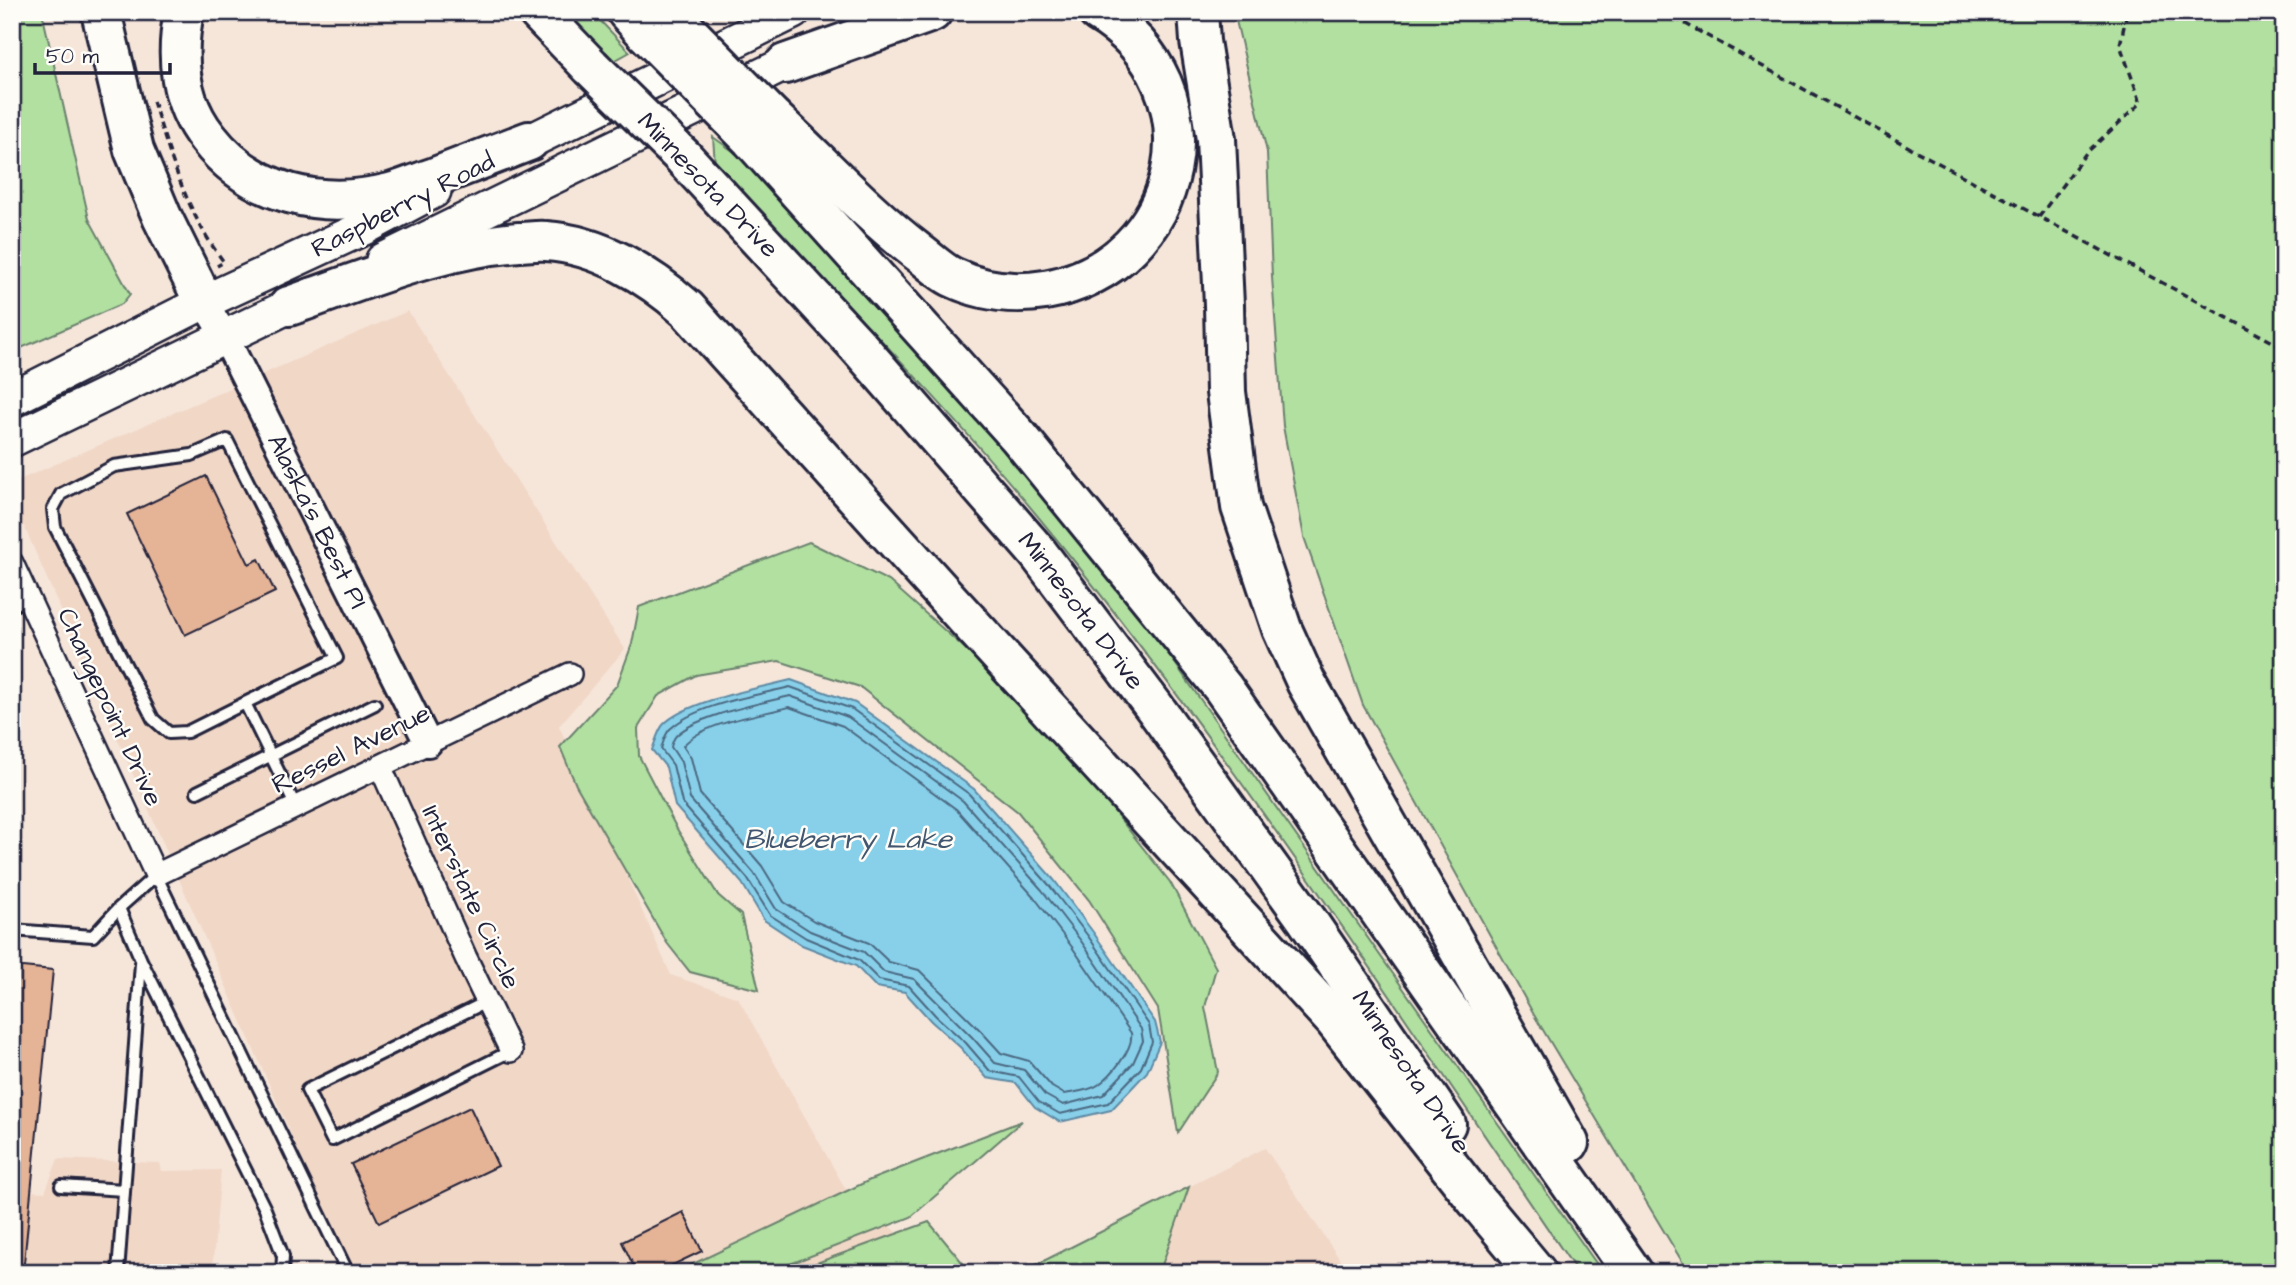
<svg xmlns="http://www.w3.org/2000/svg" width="2296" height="1285" font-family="'Architects Daughter',sans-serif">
	<rect width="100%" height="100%" fill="#f6e6da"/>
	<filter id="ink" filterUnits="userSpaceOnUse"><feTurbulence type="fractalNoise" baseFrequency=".0143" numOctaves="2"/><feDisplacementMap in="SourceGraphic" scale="14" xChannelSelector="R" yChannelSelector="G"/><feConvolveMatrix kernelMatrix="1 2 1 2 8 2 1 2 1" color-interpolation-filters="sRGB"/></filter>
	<g filter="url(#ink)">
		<path fill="#f1d7c6" d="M408,311l217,338 -66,77 112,249 67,23 107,190 99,85h-592l-340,-774v-16z
			M1265,1148l84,125h-329z
			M58,1159l102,4 2,8 59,-1 -9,103h-200v-83l33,2z"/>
		<path fill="#b1e0a0" stroke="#6a816e" stroke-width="2" d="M12,12h30l47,207 41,75 -8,10 -110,48z
			M565,12h27l38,40 -18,10z
			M1234,12h1050v1261h-595l-155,-258 -171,-310 -59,-168 -21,-111 -11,-149 -5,-125z
			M713,137l27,19 188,201 230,282 445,634h-25c-169,-247 -332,-499 -520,-732 -107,-133 -227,-253 -343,-377z
			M809,542l80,39 144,128 137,173 46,86 -11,39 13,65 -40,61 -20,-124 -69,-109 -71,-88 -158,-125 -81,-26 -83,14 -38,21 -20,32 1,28 38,73 41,66 23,20 18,75 -69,-18 -23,-29 -91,-158 -16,-38 57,-62 15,-41 7,-37z
			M1022,1121l-111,96 -144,56h-93l196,-93z
			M1189,1187l-28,81 1,5h-142z
			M929,1222l42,51h-182z"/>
		<path fill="#88d0ea" stroke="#5f8aa4" stroke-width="2" d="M791,680l64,23 119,86 80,91 39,52 62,90 5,20 -13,30 -36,38 -51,12 -25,-15 -19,-24 -29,-5 -26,-30 -30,-27 -26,-29 -29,-5 -20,-21 -54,-21 -38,-25 -22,-37 -67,-77 -9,-39 -14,-17c3,-7 6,-19 11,-25 22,-24 96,-37 128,-45z"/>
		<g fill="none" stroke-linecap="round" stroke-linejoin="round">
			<path stroke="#4b6881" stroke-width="2" d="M790,687l62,22 117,85 80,91 39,51 61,89 3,17 -11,26 -33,35 -48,11 -21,-12 -20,-25 -29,-6 -24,-28 -30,-27 -27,-30 -30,-6 -20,-20 -53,-22 -36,-23 -23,-37 -65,-75 -9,-38 -12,-16c2,-6 4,-15 9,-20 27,-25 84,-33 120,-42z
				M790,696l58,21 115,84 79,89 39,51 60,88 2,12 -10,22 -30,32 -40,10 -18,-10 -21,-25 -29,-7 -23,-26 -58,-58 -30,-7 -20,-20 -54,-21 -34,-22 -22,-36 -64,-74 -9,-37 -10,-15c0,-1 3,-9 4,-10 18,-21 88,-34 115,-41z
				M789,707l54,19 113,83 78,88 38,50 59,86c3,16 -20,43 -33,52 -8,6 -24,7 -34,9l-12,-7 -23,-26 -28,-8 -21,-23 -61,-60 -30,-8 -20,-19 -55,-22 -30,-19 -22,-36 -62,-72 -9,-36 -8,-12c20,-24 77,-31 106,-39z"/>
		</g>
		<path fill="#e5b396" stroke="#22223b" stroke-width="2" d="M206,476l43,88 10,-5 16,33 -90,43 -58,-121z
			M12,966l41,4 -30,303h-11z
			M470,1107l28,59 -119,57 -28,-59z
			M683,1212l19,39 -46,22h-19l-15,-31z"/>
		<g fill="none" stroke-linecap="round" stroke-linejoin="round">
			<g stroke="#22223b" stroke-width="16">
				<path id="service" d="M12,606l17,-8
					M245,703l-58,29 -18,1 -16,-14 -98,-192 -2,-18 8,-15 53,-28 78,-11 35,-15 110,218 -92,45 51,104
					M197,792l178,-88
					M12,930l81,6 26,-28
					M488,1001l-181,89 25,50 179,-89
					M61,1186l63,4
					M118,1273l23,-310
					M282,1273l1,-17 -18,-47 -124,-249 -22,-52 37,-33 192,398"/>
			</g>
			<g stroke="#22223b" stroke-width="26">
				<path id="minor" d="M12,563l144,312 414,-201
					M380,766l86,192 45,93"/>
			</g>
			<g stroke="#22223b" stroke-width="32">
				<g id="tertiary">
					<path id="s1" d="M204,302l21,35 203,406"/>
				</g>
			</g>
			<g stroke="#22223b" stroke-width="38">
				<path id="primary" d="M506,153l287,-141
					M383,260l402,-196
					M12,399l192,-97 164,-76 66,-35
					M12,440l300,-145"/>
			</g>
			<g stroke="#22223b" stroke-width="44">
				<g id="motorway">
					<path d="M101,12l33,138 28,67 42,85"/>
					<path d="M184,12c-9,44 -5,90 24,126 44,57 113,72 182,55 15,-4 30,-11 45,-16 31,-12 62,-24 94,-36"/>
					<path d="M538,12l53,55"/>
					<path d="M627,12l20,22"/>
					<path d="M1198,12l2,29 16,98 8,166 2,87 15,115 41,122 24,53 263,461"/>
					<path d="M785,64l147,-52"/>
					<path d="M773,118c48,45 93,94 145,134 11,8 22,19 34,25 29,14 62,18 93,13 142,-25 177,-204 53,-278"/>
					<path d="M751,139l268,298 204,251 410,585"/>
					<path id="s2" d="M683,157l175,189 180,207 117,155 152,212 139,204"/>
					<path d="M289,306c75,-26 150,-58 230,-64 9,0 18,-2 27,-1 52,3 103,34 141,68l263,292 385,420 142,180 60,72"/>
				</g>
			</g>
			<path stroke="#22223b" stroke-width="3.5" stroke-dasharray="7 5" stroke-linecap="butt" d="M1664,12l252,139 368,197
				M153,101c17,55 35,115 71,161l-7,4
				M2039,217l47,-64 55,-50 -21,-58 7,-33"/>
			<use href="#service" stroke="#fdfcf7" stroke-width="10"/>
			<use href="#minor" stroke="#fdfcf7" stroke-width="21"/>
			<use href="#tertiary" stroke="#fdfcf7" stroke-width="26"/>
			<use href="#primary" stroke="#fdfcf7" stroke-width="33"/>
			<use href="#motorway" stroke="#fdfcf7" stroke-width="38"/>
			<g stroke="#22223b" stroke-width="44" stroke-linecap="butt">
				<path id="motorway-bridge" d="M673,17l100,101
					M647,34l104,105
					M591,67l92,90"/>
			</g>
			<use href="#motorway-bridge" stroke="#fdfcf7" stroke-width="38"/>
		</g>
	</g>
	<g text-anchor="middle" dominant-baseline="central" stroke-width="5" stroke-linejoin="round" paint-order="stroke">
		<g font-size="26" fill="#22223b" stroke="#fdfcf7">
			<text transform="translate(708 185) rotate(46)">Minnesota Drive</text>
			<text transform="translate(403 205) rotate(-27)">Raspberry Road</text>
			<text stroke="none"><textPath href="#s1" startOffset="247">Alaska's Best PI</textPath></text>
			<text stroke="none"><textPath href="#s2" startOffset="604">Minnesota Drive</textPath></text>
			<text transform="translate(110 707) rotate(65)">Changepoint Drive</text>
			<text transform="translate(351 749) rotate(-26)">Ressel Avenue</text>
			<text transform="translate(471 897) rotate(65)">Interstate Circle</text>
			<text transform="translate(1411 1072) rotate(56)">Minnesota Drive</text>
		</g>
		<g font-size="28" font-style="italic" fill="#415670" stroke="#fdfcf7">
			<text x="848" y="839">Blueberry Lake</text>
		</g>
	</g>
	<rect width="2296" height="1285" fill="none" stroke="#fdfcf7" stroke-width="42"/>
	<rect x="21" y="21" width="2254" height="1243" fill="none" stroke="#22223b" stroke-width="2.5" filter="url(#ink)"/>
	<path d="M35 63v10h135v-10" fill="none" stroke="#22223b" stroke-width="3.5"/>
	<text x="46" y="63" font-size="21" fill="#22223b" stroke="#fdfcf7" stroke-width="5" paint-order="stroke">50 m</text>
</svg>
